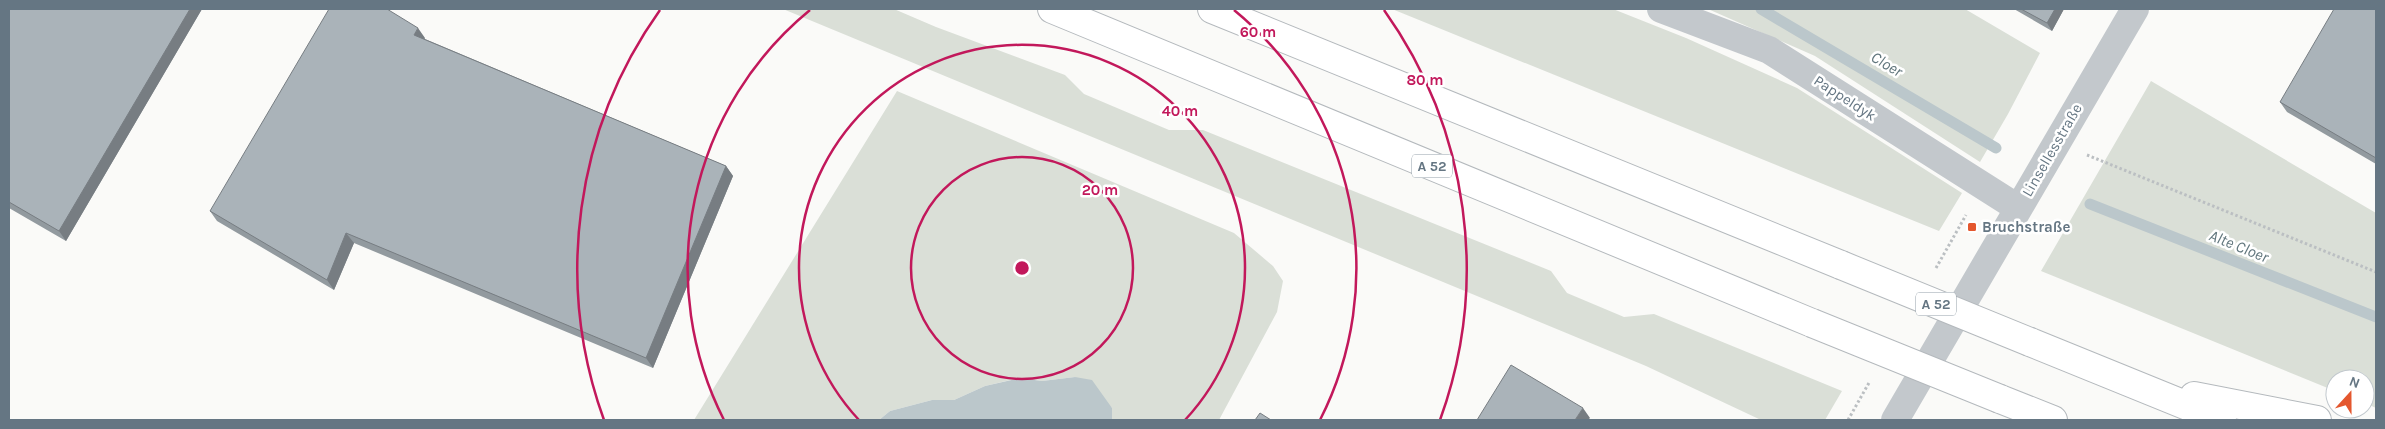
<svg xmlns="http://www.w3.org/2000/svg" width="2385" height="429" font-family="Karla,sans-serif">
	<rect width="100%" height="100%" fill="#fafaf8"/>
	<path fill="#dadfd7" d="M783,9h111l42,18 129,48 19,19 85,36h34l348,141 16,22 57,24 30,-3 188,77 -17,29h-64l-115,-54z
		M1392,9h221l73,29 111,50 165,105 -23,38z
		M1708,9h257l75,44 -32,61 -28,48 -165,-106z
		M2151,81l225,132v195l-11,-5v-24h-30v12l-294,-120z
		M897,91l337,142 39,33 10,15 -6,31 -58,108h-107v-12l-37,-31 -33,4 -23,-3 -34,8 -31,14h-22l-42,11 -11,9h-185z"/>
	<path fill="#bbc7cb" d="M1075,377l17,3 20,28v12h-233l11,-9 42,-11h22l31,-14 35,-8 22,3z"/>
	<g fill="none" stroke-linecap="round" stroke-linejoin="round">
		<path stroke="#bbc7cb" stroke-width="11" d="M1761,9l235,139
			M2090,204l286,113"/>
		<g stroke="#b4b9bd" stroke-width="30">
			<path id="highway" d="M1052,9l760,314
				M1212,9l629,256
				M2030,342l192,78
				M2194,396l123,24
				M2000,399l53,21"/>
		</g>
		<path stroke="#bbbfc2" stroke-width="3" stroke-dasharray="2.5 2.5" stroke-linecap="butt" d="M2087,155l289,117
			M1936,268l30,-53
			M1848,420l22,-39"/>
		<path stroke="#c3c8cc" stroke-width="28" d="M1661,9l108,41 249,158
			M1895,420l240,-411"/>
		<use href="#highway" stroke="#fff" stroke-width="28"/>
		<g stroke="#b4b9bd" stroke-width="30" stroke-linecap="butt">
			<path id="highway-bridge" d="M1841,265l189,77
				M1812,323l188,76"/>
		</g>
		<use href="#highway-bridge" stroke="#fff" stroke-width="28"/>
	</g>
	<path fill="#929a9f" d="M9,9h193l-136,232 -57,-33z
		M2014,9h50l-12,22z
		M2376,9v155l-89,-52 -7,-10z
		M425,38v1l301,127 7,10 -80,192 -299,-125 -20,47 -117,-69 -7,-10z"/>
	<path fill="#777d82" d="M190,9h12l-136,232 -7,-10z
		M2055,9h9l-12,22 -5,-8z
		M418,28l7,10 -4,7 -7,-10z
		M726,166l7,10 -80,192 -7,-10z
		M346,233l8,10 -20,47 -7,-10z
		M1583,408l7,10 -2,2h-13z"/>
	<path fill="#aab3b9" stroke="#777d82" d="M9,9h181l-131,222 -50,-29z
		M329,9h58l31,19 -4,7 312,131 -80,192 -300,-125 -19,47 -117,-69z
		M2021,9h34l-8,14z
		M2334,9h42v149l-96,-56z
		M1511,365l72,43 -8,12h-98z
		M1260,413l11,7h-16z"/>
	<g fill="none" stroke="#c2185b" stroke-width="2.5">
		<circle cx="1022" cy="268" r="111"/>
		<path d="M859 420A223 223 0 1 1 1185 420"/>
		<path d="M724 420A334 334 0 0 1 810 10M1234 10A334 334 0 0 1 1320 420"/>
		<path d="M604 420A445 445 0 0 1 660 10M1384 10A445 445 0 0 1 1440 420"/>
	</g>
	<rect fill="#e4572e" stroke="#fff" stroke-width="2" x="1967" y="222" width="10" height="10" rx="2.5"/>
	<g text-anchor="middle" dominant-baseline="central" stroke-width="5" stroke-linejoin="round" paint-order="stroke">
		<g fill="#fff" stroke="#939fa8" stroke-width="1">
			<rect x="1412" y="154.5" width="40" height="23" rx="4"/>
			<rect x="1916" y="292.5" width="40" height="23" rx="4"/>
		</g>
		<g font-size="14" font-weight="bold" fill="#657683">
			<text x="1432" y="166">A 52</text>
			<text x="1936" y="304">A 52</text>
		</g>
		<g font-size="15" fill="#657683" stroke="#fff">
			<text transform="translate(1845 98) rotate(33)">Pappeldyk</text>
			<text transform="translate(2052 150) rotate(-60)">Linsellesstraße</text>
		</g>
		<g font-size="15" font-weight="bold" fill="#657683" stroke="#fff" text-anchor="start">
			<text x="1982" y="227">Bruchstraße</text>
		</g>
		<g font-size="16" font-style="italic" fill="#60757c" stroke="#fff">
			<text transform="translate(1887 64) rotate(31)">Cloer</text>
			<text transform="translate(2239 246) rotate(22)">Alte Cloer</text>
		</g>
	</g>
	<circle cx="1022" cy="268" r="8" fill="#c2185b" stroke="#fff" stroke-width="2.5"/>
	<g font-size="15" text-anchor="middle" font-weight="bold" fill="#c2185b" stroke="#fff" stroke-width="5" stroke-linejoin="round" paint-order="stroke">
		<text x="1258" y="37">60 m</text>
		<text x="1425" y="85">80 m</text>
		<text x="1180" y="116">40 m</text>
		<text x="1100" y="195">20 m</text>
	</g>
	<rect width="2385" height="429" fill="none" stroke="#657683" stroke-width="20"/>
	<g transform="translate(2350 394) rotate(21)"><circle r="24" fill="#ffffff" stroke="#c1c8cd"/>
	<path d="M0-4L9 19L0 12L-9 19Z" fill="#e4572e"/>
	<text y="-8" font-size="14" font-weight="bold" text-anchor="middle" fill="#657683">N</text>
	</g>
</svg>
